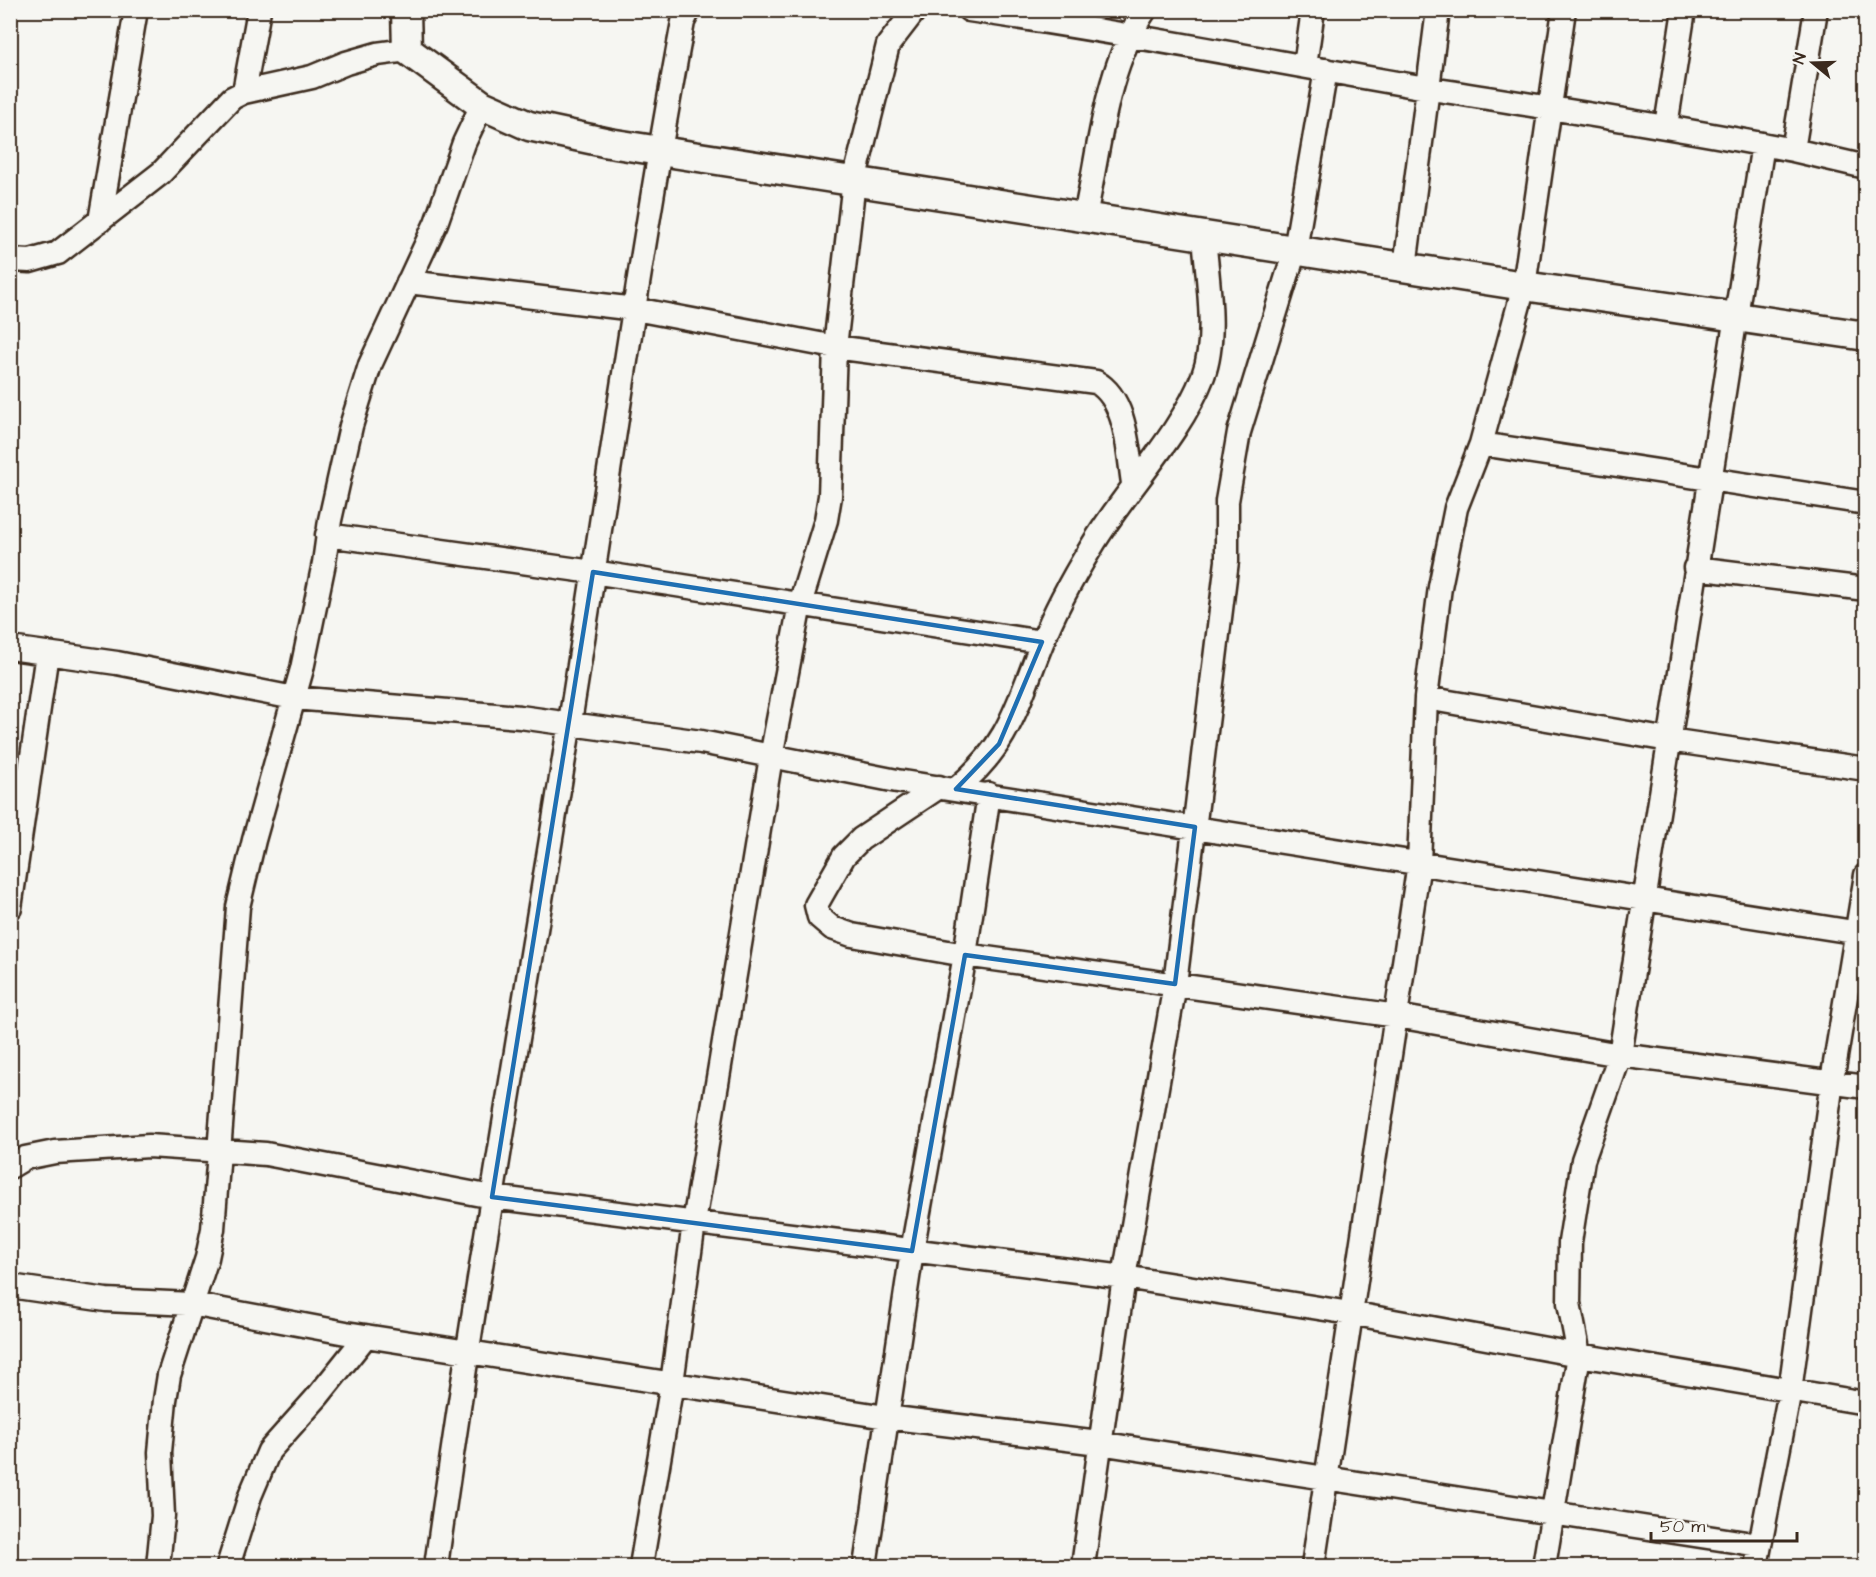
<svg xmlns="http://www.w3.org/2000/svg" width="1876" height="1577" font-family="'Architects Daughter',sans-serif">
	<rect width="100%" height="100%" fill="#f6f6f2"/>
	<filter id="ink" filterUnits="userSpaceOnUse"><feTurbulence type="fractalNoise" baseFrequency=".0167" numOctaves="2"/><feDisplacementMap in="SourceGraphic" scale="12" xChannelSelector="R" yChannelSelector="G"/><feConvolveMatrix kernelMatrix="1 2 1 2 8 2 1 2 1" color-interpolation-filters="sRGB"/></filter>
	<g filter="url(#ink)">
		<g fill="none" stroke-linecap="round" stroke-linejoin="round">
			<g stroke="#3b2a1e" stroke-width="27">
				<path id="minor" d="M969,10c153,22 305,52 457,78 122,20 245,38 367,62
					M1816,10l-23,140 73,17
					M1305,66l8,-56
					M244,92l15,-82
					M1666,126l18,-116
					M1085,216c15,-69 20,-147 60,-206
					M100,221l36,-211
					M10,260l20,1 28,-8 103,-80 71,-75 12,-6 68,-15 34,-14 31,-9 30,-4
					M1405,267l33,-257
					M408,282l227,27 200,38 261,35c31,17 32,70 37,101
					M1481,444l385,59
					M327,535l266,37 449,70
					M1695,568l171,21
					M10,648l107,15 177,35 226,19 181,25 196,39 969,153
					M1426,698l243,42 197,29
					M939,787l-78,52 -17,17 -28,49 3,12 13,11 20,7 113,20 432,61 223,39 246,32
					M956,789c54,-45 61,-84 86,-146 13,-34 31,-66 50,-97 33,-56 88,-110 111,-170 15,-39 4,-99 1,-140
					M10,908l37,-255
					M10,1167l15,-9 30,-6 94,-6 117,8 226,43 632,80 226,36 229,42 287,48
					M10,1286l96,14 85,4 155,29 540,84 213,26 660,102
					M158,1566l5,-50 -3,-64 5,-52 4,-25 38,-117 6,-29 25,-322 16,-67 48,-171 22,-106 6,-43 21,-94 19,-61 66,-142 28,-80 18,-38
					M228,1566l22,-70 19,-45 49,-55 48,-60
					M436,1566c39,-280 88,-558 133,-838 38,-235 70,-471 114,-706l6,-12
					M641,1566l31,-183 22,-160 77,-466 29,-153 26,-84 4,-24 5,-149 19,-166 34,-136 27,-35
					M865,1566l47,-315 53,-296 24,-161
					M1083,1566l41,-289 51,-293 52,-423v-60l12,-69 56,-182 31,-180
					M1313,1566l106,-703 7,-165 14,-111 16,-79 25,-64 43,-158 40,-276
					M1544,1566l35,-211 -10,-52 1,-61 13,-82 37,-105 143,-911
					M1756,1566l34,-175 42,-310 34,-206"/>
			</g>
			<g stroke="#3b2a1e" stroke-width="33">
				<path id="tertiary" d="M406,10l1,40 75,55 47,21 80,17 915,143 342,50"/>
			</g>
			<use href="#minor" stroke="#f6f6f2" stroke-width="22"/>
			<use href="#tertiary" stroke="#f6f6f2" stroke-width="28"/>
		</g>
	</g>
	<path fill="none" stroke="#1f6fb2" stroke-width="4.5" stroke-linejoin="round" d="M593,572l449,70 -43,102 -43,45 239,38 -20,157 -210,-29 -53,296 -420,-54z"/>
	<rect width="1876" height="1577" fill="none" stroke="#f6f6f2" stroke-width="36"/>
	<rect x="18" y="18" width="1840" height="1541" fill="none" stroke="#3b2a1e" stroke-width="2" filter="url(#ink)"/>
	<g transform="translate(1813 63) rotate(289)" stroke="#f6f6f2" stroke-width="4.5" paint-order="stroke">
	<path d="M0-4.5L10 22L0 15L-10 22Z" fill="#3b2a1e"/>
	<text y="-9" font-size="16" font-weight="bold" text-anchor="middle" fill="#3b2a1e">N</text>
	</g>
	<path d="M1651 1532v9h146v-9" fill="none" stroke="#3b2a1e" stroke-width="3"/>
	<text x="1660" y="1532" font-size="18" fill="#3b2a1e" stroke="#f6f6f2" stroke-width="4.5" paint-order="stroke">50 m</text>
</svg>
